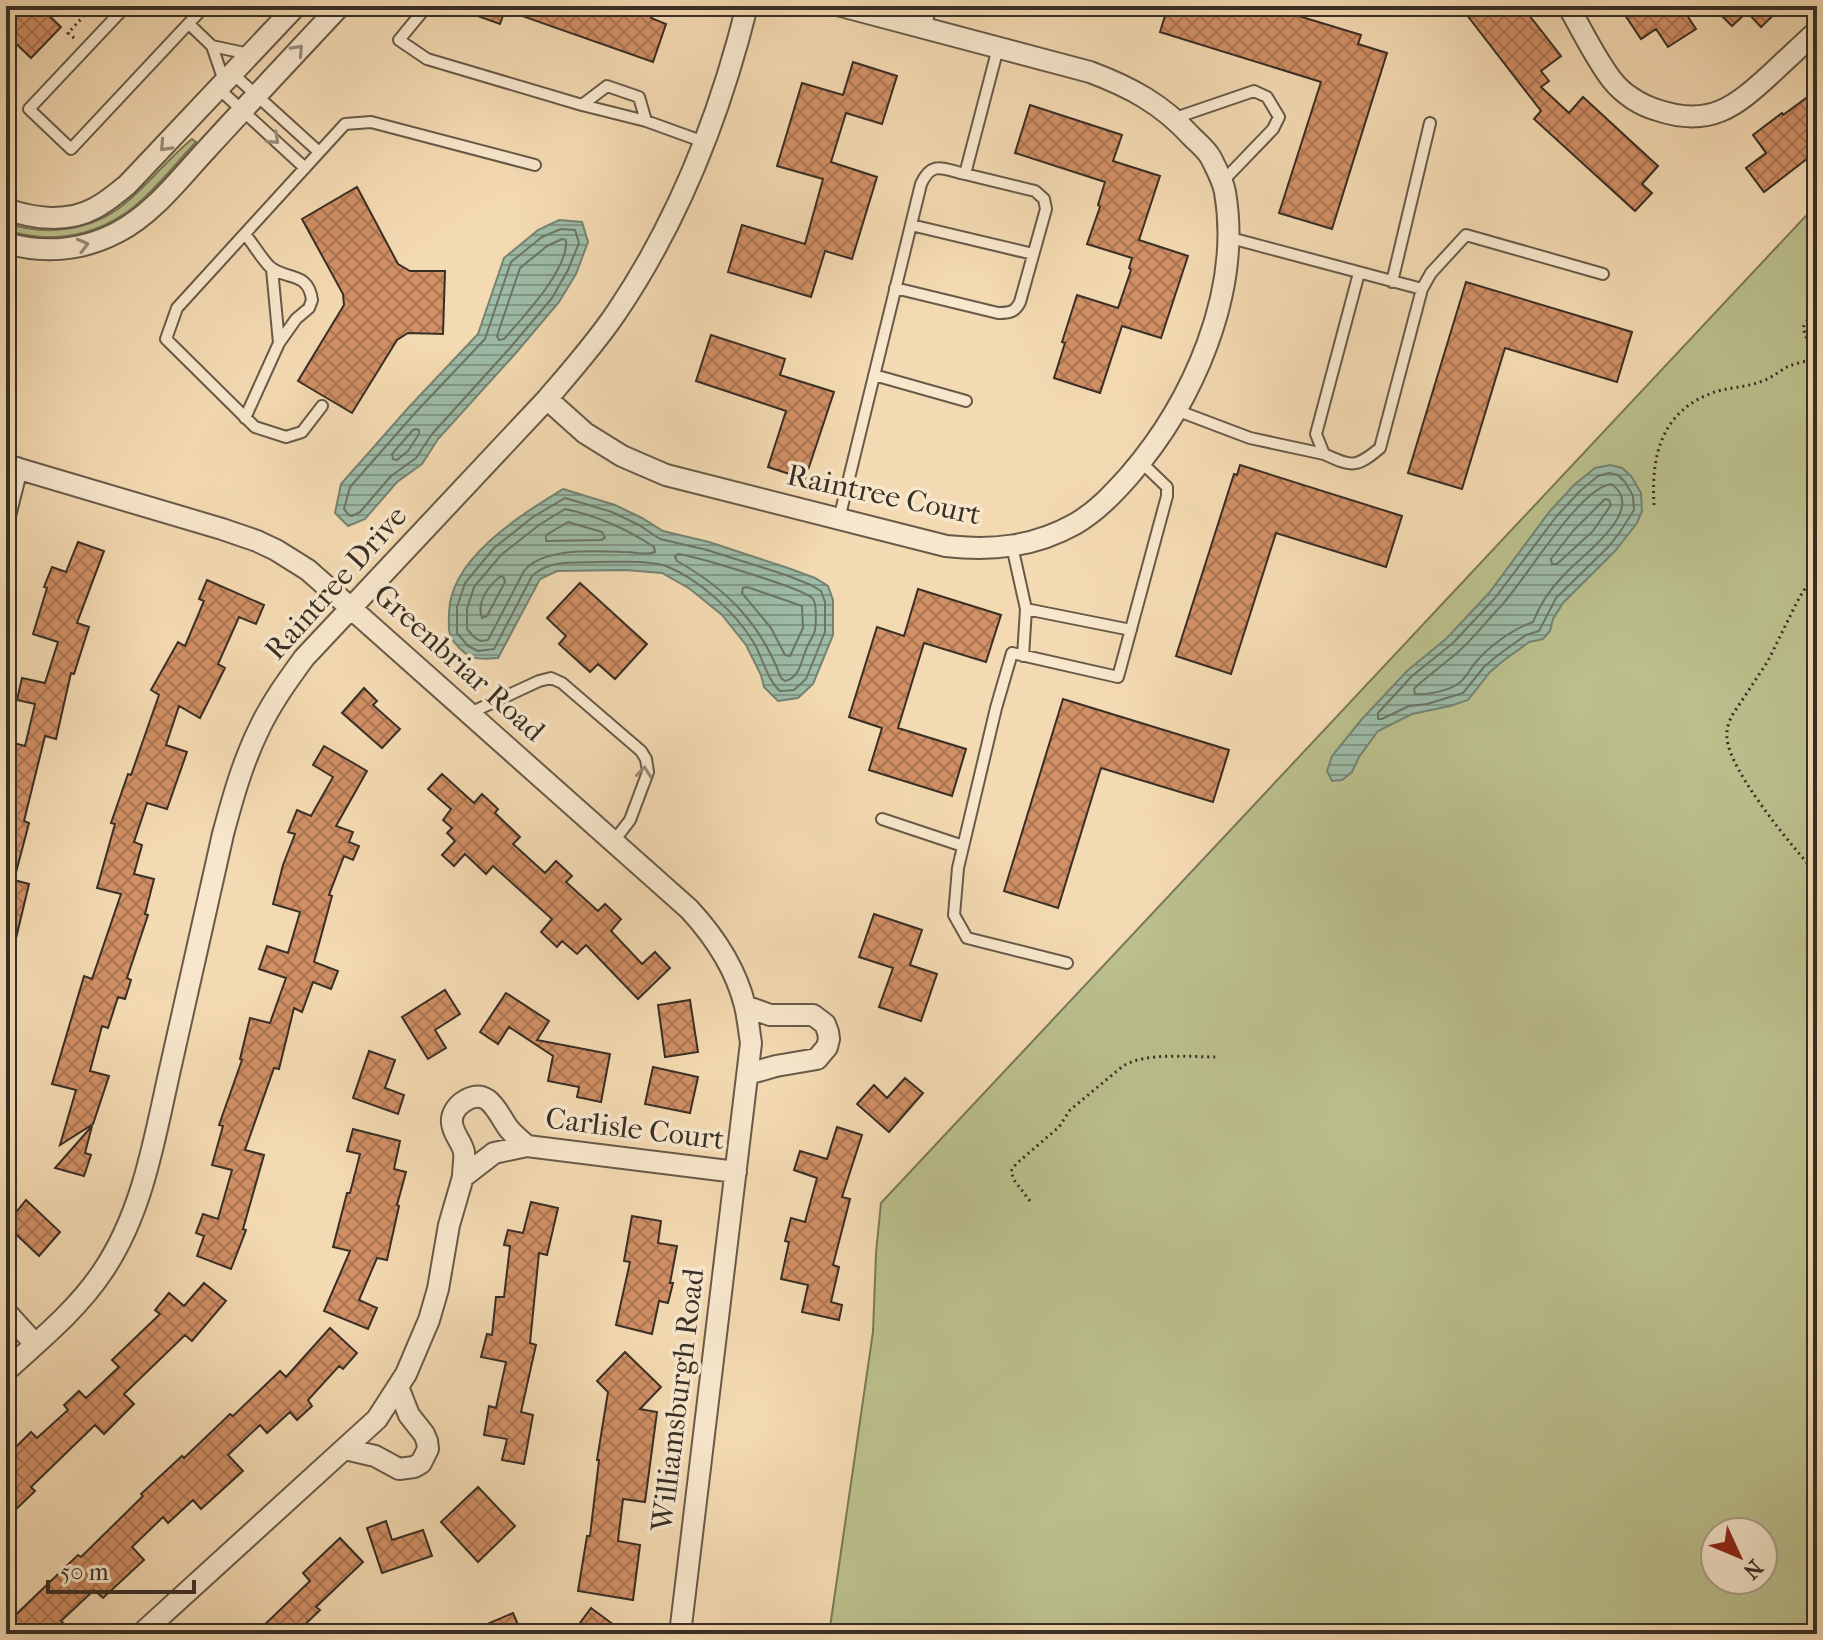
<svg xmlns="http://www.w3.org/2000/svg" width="1823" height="1640" font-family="'IM FELL French Canon',serif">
	<defs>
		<pattern id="water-rules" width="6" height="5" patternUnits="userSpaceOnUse" patternTransform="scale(2)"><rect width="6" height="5" fill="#9dbba6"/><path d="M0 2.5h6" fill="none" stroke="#819887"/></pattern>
		<pattern id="building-cross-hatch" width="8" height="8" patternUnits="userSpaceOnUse" patternTransform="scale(2)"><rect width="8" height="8" fill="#d18f65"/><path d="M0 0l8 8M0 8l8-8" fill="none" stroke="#ab7553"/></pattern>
	</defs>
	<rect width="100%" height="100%" fill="#f4dab2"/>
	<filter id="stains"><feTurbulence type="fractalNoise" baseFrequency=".0025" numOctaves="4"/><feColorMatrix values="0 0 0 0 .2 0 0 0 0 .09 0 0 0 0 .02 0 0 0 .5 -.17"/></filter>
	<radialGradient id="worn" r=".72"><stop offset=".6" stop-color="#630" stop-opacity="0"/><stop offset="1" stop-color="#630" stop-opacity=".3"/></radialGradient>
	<path fill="#bbc08d" stroke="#7a7859" stroke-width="2" fill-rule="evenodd" d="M192,139l4,3c-20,21 -39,46 -61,64 -37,30 -84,39 -129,24v-7c43,14 88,8 123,-23 22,-19 40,-42 63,-61z
		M1817,204v1430h-988l44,-302 3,-79 5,-50zM1715,1532h48v48h-48z"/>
	<path fill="url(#water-rules)" stroke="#758372" stroke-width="2" d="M559,220l23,2 6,20 -12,32 -17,28 -44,52 -77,85 -16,25 -25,18 -32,37 -17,7 -13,-13 6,-29 68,-77 69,-73 26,-76 34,-28z
		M1610,465l12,3 9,8 10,17 1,18 -5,12 -22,28 -52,52 -10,16 -3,12 -7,8 -14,3 -26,19 -13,11 -22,28 -18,6 -38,8 -34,17 -19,26 -7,15 -10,8 -10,1 -5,-10 5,-15 30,-37 45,-48 40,-33 42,-45 61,-82 24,-26 21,-17z
		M563,489l52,16 27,13 21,13 46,11 79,26 27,10 13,8 5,14v35l-20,49 -15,14 -20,3 -14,-14 -3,-12 -15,-30 -24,-30 -32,-26 -28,-16 -37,-3 -68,1 -17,8 -42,79c-21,2 -29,2 -43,-15 -8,-9 -6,-18 -6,-30 1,-55 72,-98 114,-124z"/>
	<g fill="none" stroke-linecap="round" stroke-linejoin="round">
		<path stroke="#6a7566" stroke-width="2" d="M561,229l14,1 4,13 -11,27 -16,28 -43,51 -77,85 -16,24 -25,18 -31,36 -8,4 -3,-1 -5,-6 6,-22 65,-74 70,-74 26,-77 31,-25z
			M562,239l4,1c3,29 -43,77 -62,99l-5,1 -2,-4 23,-68 27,-22z
			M416,429l3,1v4l-11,17 -11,9 -4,-1 -1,-5 21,-24z
			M1609,473l9,2 7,7 8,14 1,14 -14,22 -11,14 -53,52 -17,33 -13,4 -28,20 -14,12 -21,26 -36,11 -18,2 -27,13h-4v-6l34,-37 41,-33 42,-45 61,-81 24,-26 18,-15z
			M1611,484c38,25 -30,72 -47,91 -14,14 -24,29 -31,47 -20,7 -44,24 -58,41 -5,6 -9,15 -16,20 -10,8 -32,12 -44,11l-1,-5 5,-5c13,-11 26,-21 39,-32 15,-13 28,-30 42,-45 25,-26 78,-118 111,-123z
			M565,498l47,14 27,13 21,14 47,11 79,25 25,10 10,6 4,11v30l-19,47 -12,11 -14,1c-13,-12 -17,-32 -26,-48 -18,-30 -55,-64 -88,-77 -19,-6 -49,-4 -68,-4 -23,1 -48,-3 -66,14l-38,73 -16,2 -10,-5 -11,-13v-26l8,-24 29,-35 39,-31z
			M1605,499l4,1 2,5 -18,26 -36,33h-5l-1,-5 22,-28z
			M565,509c33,7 62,20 89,38l1,5c-8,4 -19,0 -30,0 -28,-1 -82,-5 -101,19l-36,69 -7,1 -6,-3 -8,-9v-20l7,-22 27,-32 38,-30z
			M568,522l34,10 3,6 -4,2 -55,1v-6z
			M678,554c16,2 129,35 135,45 4,6 3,24 2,31 -1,6 -6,12 -8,17 -6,14 -7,31 -22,34l-4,-3c-20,-54 -54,-89 -104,-117l-2,-4z
			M501,576l3,2 1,4 -18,34 -5,2c-6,-16 7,-33 19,-42z
			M747,587l55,19 1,22 -13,28 -5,-1 -14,-27 -29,-35 1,-5z"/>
	</g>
	<path fill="url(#building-cross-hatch)" stroke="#382f25" stroke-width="2" d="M6,6h33l22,21 -30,31 -25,-24z
		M456,6h200l-5,12 15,6 -13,38 -148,-52 -5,14 -45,-16z
		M1168,6h98l95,29 -3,9 29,9 -55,176 -53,-16 42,-131 -161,-50z
		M1460,6h62l39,50 -20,15 8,10 -8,6 28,26 14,-16 75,69 -16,18 10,9 -17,18 -101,-92 7,-8z
		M1619,6h62l15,23 -28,18 -12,-18 -15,10z
		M1712,6h71l-22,21 -14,-15 -15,14z
		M853,62l44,14 -15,48 -36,-11 -15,49 46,15 -25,82 -27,-8 -14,46 -83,-25 14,-47 63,19 18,-65 -46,-13 25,-83 41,12z
		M1817,90v61l-53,41 -18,-24 20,-15 -13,-18 29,-22 1,2z
		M1030,105l92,30 -9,26 47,15 -21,64 49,16 -27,82 -39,-12 -22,67 -46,-15 11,-35 -3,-1 15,-47 41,13 13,-38 -2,-2 3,-10 -45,-14 13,-37 -2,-2 7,-23 -90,-29z
		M357,187l41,77 12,7h35l-2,63 -35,-1 -11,7 -45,73 -54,-32 46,-76 -1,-11 -41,-75z
		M1466,282l166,50 -15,50 -112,-34 -43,141 -54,-16z
		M711,335l74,24 -5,16 54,17 -29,87 -37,-12 18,-56 -90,-30z
		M1240,465l162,51 -16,51 -110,-34 -45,141 -55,-18 58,-182 3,1z
		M78,542l26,9 -27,72 12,4 -15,47 -3,-1 -15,66 -11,-3 -21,85 5,2 -15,57 15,4 -17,71 -6,-1v-181l8,-30 11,3 10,-42 -18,-4 5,-22 23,5 13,-41 -25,-8 14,-46 -3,-1 8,-20 14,5z
		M207,580l57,25 -8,19 -17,-7 -21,47 7,4 -25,50 -21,-12 -13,39 21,7 -20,57 -20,-6 -13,39 8,3 -8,29 20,5 -9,35 3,1 -21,63 4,2 -6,19 -7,-2 -10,31 -6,-2 -12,45 19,5 -16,48 -33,21 16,-55 -24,-6 32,-108 8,3 29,-85 -24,-6 18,-64 -4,-1 17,-49 3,1 28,-80 -8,-5 27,-48 7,4 19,-45 -5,-2z
		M580,583l67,61 -32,35 -17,-15 -8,8 -31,-28 7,-8 -19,-18z
		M918,589l83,26 -15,47 -62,-19 -26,85 68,21 -14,47 -83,-26 13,-42 -33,-11 28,-90 27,9z
		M364,688l13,13 -4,4 27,24 -18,19 -40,-35z
		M1063,699l166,51 -16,52 -112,-34 -43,140 -54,-17z
		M324,746l43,25 -31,55 17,6 -4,10 10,4 -6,14 -9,-4 -15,39 3,1 -18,66 24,9 -7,18 -18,-7 -11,30 -8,-4 -15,61 -5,-1 -29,82 19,5 -21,74 3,1 -15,39 -34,-13 7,-20 -8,-3 7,-19 15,5 14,-49 -20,-5 11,-39 -4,-1 23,-65 -2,-1 10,-41 20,5 16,-45 -27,-9 8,-23 21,7 12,-41 -27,-8 10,-39 12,-31 -7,-2 9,-22 14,6 22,-39 -20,-12z
		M442,774l32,29 8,-9 16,15 -3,4 25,24 -7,7 32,29 11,-12 16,15 -6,6 32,29 7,-7 16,15 -10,12 31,33 13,-12 15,16 -32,31 -52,-54 -9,9 -15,-13 -5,6 -16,-15 11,-13 -59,-53 -7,8 -21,-20 -11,12 -12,-11 13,-14 -8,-8 5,-5 -9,-8 8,-11 -23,-20z
		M874,914l48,16 -12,35 27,9 -16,47 -42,-14 14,-39 -34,-11z
		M445,990l15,24 -25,16 11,18 -18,11 -26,-42z
		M506,993l43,28 -12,19 73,14 -9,48 -24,-5 2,-10 -31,-6 5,-25 -44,-29 -11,17 -18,-12z
		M690,1000l8,52 -33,5 -7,-52z
		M369,1051l26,9 -10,28 19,7 -6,19 -45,-16z
		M653,1067l45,10 -8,36 -45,-9z
		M905,1078l18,15 -34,39 -32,-28 17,-19 13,13z
		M92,1126l-7,27 6,2 -7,21 -29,-8z
		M837,1127l25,8 -20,62 8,2 -17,66 6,2 -8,35 11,3 -3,15 -37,-8 6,-27 -27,-6 8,-37 -4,-1 6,-23 14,4 12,-44 -23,-8 6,-19 27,8z
		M353,1129l47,12 -6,28 12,3 -9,33 2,1 -12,54 -10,-2 -18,42 18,8 -9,21 -44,-18 26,-60 -17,-4 14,-54h3l10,-39 -13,-3z
		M26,1200l34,32 -21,24 -33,-31z
		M531,1202l27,6 -11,47 -8,-2 -9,90 6,2 -15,67 12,3 -9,49 -22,-4 5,-21 -23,-4 5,-29 7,2 10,-46 -25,-5 6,-23 5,1 4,-38h8l6,-51 -6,-1 4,-15 15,3z
		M632,1216l29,5 -3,22 19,3 -7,37h3l-5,20 -9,-2 -7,33 -36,-9 14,-63 -6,-1z
		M204,1283l22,18 -34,40 -7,-6 -61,59 10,10 -30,30 -9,-9 -64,62 4,4 -29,28v-62l25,-25 6,6 31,-28 -4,-5 15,-14 7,7 33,-31 -7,-7 48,-46 -5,-4 14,-17 15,13z
		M330,1328l27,25 -14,16 -4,-3 -31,34 4,6 -15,14 -7,-8 -23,21 -7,-8 -32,30 15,16 -42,38 -8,-9 -25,23 -5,-6 -31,30 12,13 -41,38 -9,-8 -33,31 13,13h-68v-10l72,-69 3,2 62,-61 -2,-2 41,-38 2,2 46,-44 3,2 47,-45 6,6z
		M625,1352l36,35 -21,22 17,3 -12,90 -22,-3 -5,42 22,4 -7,55 -55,-9 9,-55h3l9,-76h-2l11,-68 -11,-11z
		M478,1487l37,39 -37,36 -37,-40z
		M386,1521l6,19 31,-10 9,26 -50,17 -15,-45z
		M340,1538l23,24 -47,45 4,3 -25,24h-40l55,-53 -7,-8z
		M591,1608l35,26h-54z
		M513,1613l9,21h-58z"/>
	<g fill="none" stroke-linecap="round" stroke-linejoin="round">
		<g stroke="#675a48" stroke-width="14">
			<path id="lane" d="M126,6l-97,103 42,40 134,-143
				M427,6l-28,34 28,19 155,46 64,16 58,21
				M189,24l23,22 12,35
				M925,28l6,-22
				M212,46l37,8
				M233,74l86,78
				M219,89l86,79
				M582,105l25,-19 32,11 7,24
				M1175,118l79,-27 13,6 12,20 -6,12 -51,53
				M911,225l122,29
				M1227,237l195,52 -42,159c-24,20 -28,19 -56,6l-8,-20 43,-161
				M272,269l7,74
				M1392,282l38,-159
				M895,288l103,25c12,0 17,-1 22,-11l26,-93 -2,-10 -9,-8 -70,-17
				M1422,289l9,-16 35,-38 137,39
				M874,375l92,26
				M322,406l-20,26 -16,5 -31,-10 -89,-88 11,-31 168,-184 26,-2 164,43
				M1176,410l74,28 74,16
				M245,418l34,-75 17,-24 13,-11 3,-8c-4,-30 -27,-19 -43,-34 -9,-10 -16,-22 -24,-32
				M839,519l82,-335c11,-24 22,-15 44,-10l33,-126
				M1012,546l14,63
				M1023,656l3,-47 105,21
				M470,713l69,-32 12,-3 11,5 79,68 5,8 2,13 -18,48 -16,21
				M882,819l81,27
				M1067,963l-100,-25 -13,-23 4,-47 38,-160 16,-55 106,24 49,-181v-9l-26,-25"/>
		</g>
		<g stroke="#675a48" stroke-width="24">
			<path id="street" d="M1568,6c14,24 27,52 44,74 11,14 28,25 45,30 53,18 78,-3 115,-37 15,-14 30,-28 45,-42
				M6,209c28,10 62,14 89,-1 12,-6 22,-15 32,-23l169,-179
				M6,243c39,11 76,8 112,-11 35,-18 62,-54 89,-83 44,-48 88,-95 133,-143
				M547,399l38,34 37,23 44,19 280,71c46,5 88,1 129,-22 21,-12 38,-30 54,-48 64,-74 113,-184 96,-284 -2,-11 -9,-24 -14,-34 -4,-8 -13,-15 -20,-22 -29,-32 -61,-49 -101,-64l-249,-66
				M6,465l216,64 35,12 19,9 32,20 381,339c26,28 47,60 56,97 3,12 4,25 6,37l-71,591
				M6,512l11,-44
				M745,1006l25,9h43l12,9 3,8 1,7 -2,8 -10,12 -41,7 -28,8
				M463,1177c0,-8 2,-18 1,-25 -2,-10 -11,-18 -12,-29 -1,-8 4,-16 11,-21 26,-18 35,13 46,27 5,6 12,12 18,17
				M6,1312l29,32
				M6,1371c34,-31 72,-62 97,-100 41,-61 52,-136 68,-206 17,-77 35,-154 52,-231 10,-37 20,-73 37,-107 12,-25 28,-47 44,-69l243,-259c24,-28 48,-55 69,-86 63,-93 104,-198 131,-307
				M345,1449l30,7 24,13 15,-2 7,-4 7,-14 -1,-8 -3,-7 -15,-19 -11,-28
				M141,1634l236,-215 29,-45 23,-54 9,-31 11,-64 14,-48 31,-24 33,-7 209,26"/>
		</g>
		<path stroke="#382f25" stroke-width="3" stroke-dasharray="2 4" stroke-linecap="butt" d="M74,38l-6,-5 25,-27
			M1817,313l-12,10 -2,5 3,9 11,-1
			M1654,505c-3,-49 7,-93 58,-112 15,-6 32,-5 48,-11 10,-3 18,-10 27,-15 9,-4 20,-6 30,-9
			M1817,568l-20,34 -29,59 -35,53c-4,7 -7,16 -6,24 2,33 67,111 90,136
			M1030,1201l-16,-21 -3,-9 5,-7 43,-37 11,-17 53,-44c22,-14 67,-9 93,-9"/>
		<use href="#lane" stroke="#f8e7cd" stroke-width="10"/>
		<use href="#street" stroke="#f8e7cd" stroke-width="20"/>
	</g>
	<defs><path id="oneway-chevron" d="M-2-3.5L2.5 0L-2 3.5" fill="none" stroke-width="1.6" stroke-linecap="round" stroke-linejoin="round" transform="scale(2)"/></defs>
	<g stroke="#988b79">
		<use href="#oneway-chevron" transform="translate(298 50) rotate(-47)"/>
		<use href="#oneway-chevron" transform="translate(274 139) rotate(43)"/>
		<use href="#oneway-chevron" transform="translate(165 146) rotate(133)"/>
		<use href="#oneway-chevron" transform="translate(83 245) rotate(-15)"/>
		<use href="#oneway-chevron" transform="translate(644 772) rotate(-84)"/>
	</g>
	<g text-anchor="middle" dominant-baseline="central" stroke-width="7" stroke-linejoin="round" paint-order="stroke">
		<g font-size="30" fill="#382f25" stroke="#f8e7cd">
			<text transform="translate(884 495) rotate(12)">Raintree Court</text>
			<text transform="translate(336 583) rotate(-48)">Raintree Drive</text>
			<text transform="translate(459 663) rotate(42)">Greenbriar Road</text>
			<text transform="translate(635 1129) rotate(7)">Carlisle Court</text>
			<text transform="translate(678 1400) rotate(-83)">Williamsburgh Road</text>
		</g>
	</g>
	<rect width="1823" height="1640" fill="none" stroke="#f4dab2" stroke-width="32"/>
	<rect x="8" y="8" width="1807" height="1624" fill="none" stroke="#382f25" stroke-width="4"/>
	<rect x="16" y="16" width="1791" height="1608" fill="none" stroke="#382f25" stroke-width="2"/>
	<g transform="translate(1739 1556) rotate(134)"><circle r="38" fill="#f8e7cd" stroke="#ab9d8a" stroke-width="2"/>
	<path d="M0-6L14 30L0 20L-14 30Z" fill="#8f2418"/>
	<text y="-12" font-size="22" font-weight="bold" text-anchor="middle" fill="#382f25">N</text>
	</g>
	<path d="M48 1580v12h146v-12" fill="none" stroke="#382f25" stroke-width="4"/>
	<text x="60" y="1580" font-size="24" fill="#382f25" stroke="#f8e7cd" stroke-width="6" paint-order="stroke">50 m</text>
	<rect width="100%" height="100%" filter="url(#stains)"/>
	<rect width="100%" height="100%" fill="url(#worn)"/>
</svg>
